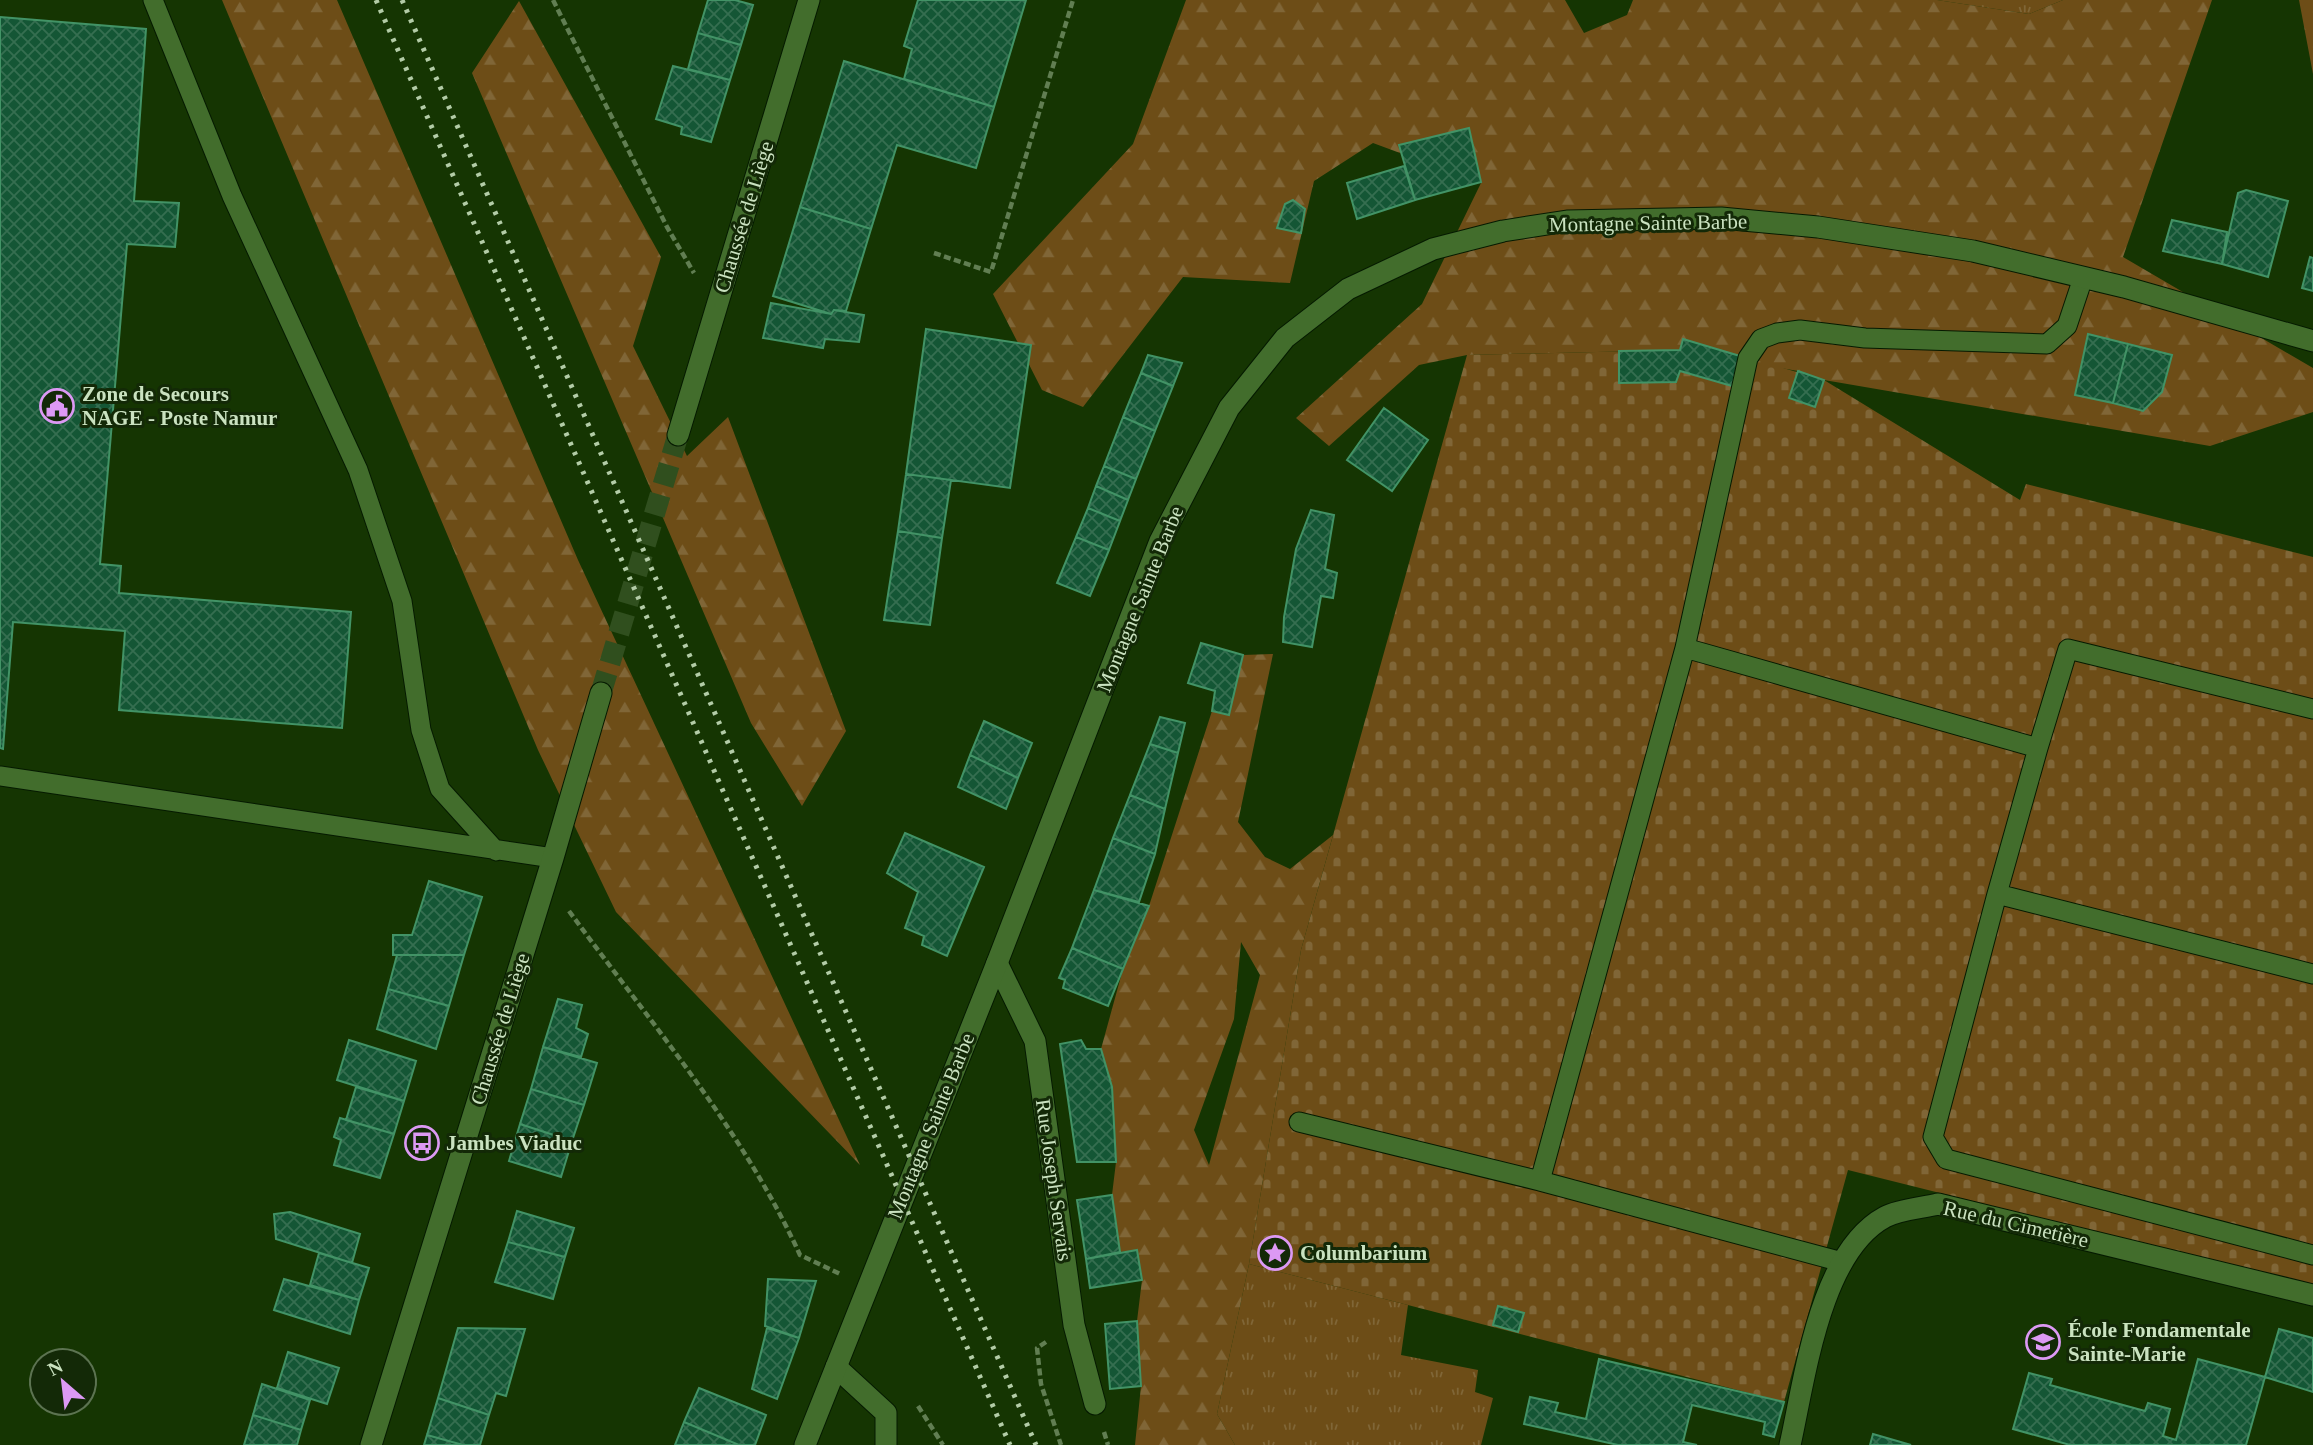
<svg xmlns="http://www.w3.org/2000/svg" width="2313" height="1445" font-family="Georgia,serif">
	<defs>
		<pattern id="grass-tufts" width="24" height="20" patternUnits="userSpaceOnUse" patternTransform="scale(1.75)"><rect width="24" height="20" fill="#6d4d17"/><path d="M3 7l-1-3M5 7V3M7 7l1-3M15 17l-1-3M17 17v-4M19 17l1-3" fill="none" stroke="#806637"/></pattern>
		<pattern id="forest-firs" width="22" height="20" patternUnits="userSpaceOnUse" patternTransform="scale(1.75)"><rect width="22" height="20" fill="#6d4d17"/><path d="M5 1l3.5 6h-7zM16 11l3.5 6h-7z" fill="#806637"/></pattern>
		<pattern id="cemetery-stones" width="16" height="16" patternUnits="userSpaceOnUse" patternTransform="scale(1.75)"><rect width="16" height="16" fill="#6d4d17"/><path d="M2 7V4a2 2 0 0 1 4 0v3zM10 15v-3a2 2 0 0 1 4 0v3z" fill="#806637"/></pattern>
		<pattern id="building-cross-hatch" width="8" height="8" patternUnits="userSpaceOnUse" patternTransform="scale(1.75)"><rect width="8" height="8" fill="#145635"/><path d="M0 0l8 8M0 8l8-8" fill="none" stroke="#356e50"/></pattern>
	</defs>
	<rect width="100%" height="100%" fill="#153502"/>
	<path fill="url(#grass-tufts)" d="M1937,0h126l-34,14z
		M1249,1264l159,41 -7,50 77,15 -3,22 18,6 -12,47h-246l-18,-31z"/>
	<path fill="url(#forest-firs)" fill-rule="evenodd" d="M222,0h115l241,560 282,605 -244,-253 -78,-162z
		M1186,0h379l19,33 43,-18 6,-15h304l92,14 34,-14h149l-89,257 190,111v44l-103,34 -386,-66 -26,-9 -118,-21 -213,5 -48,10 -90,81 -33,-28 126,-114 59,-121 -108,-40 -59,38 -24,102 -107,-6 -100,130 -41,-17 -49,-96 140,-150z
		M2299,0h14v74z
		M519,1l142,256 -28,89 54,110 41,-39 118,314 -44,75 -51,-83 -279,-650z
		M1273,654l-35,168 27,35 25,12 43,-34 -32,115 -52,314 -32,150 18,31h-100l6,-59 -4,-65 5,-41 -5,-30 -17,2 -8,-57 4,-33 -4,-75 -11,-38 22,-80 26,-63 63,-195 17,4 14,-60zM1241,942l19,33 -51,190 -15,-35 40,-111z"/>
	<path fill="url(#cemetery-stones)" d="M1683,339l141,41 196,120 6,-16 287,73v729l-465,-116 -64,232 -535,-138 52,-314 166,-595 212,-5z"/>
	<path fill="url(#building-cross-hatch)" stroke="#429366" stroke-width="2" d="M708,0h27l18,5 -12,40 -43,-12z
		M918,0h108l-32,107 -90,-28 8,-30 -8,-3z
		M0,17l146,12 -12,172 45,2 -4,44 -48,-3 -27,320 21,2 -2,27 232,19 -9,116 -223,-18 6,-79 -112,-9 -10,127 -3,-1z
		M698,33l43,12 -11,35 -42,-11z
		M844,61l150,46 -18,61 -79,-23 -26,84 -71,-22z
		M673,66l57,14 -19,62 -30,-8 1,-7 -26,-8z
		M1469,128l12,54 -66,18 -16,-55z
		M1404,166l11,34 -58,19 -10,-36z
		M2246,190l42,11 -20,76 -46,-13 16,-71z
		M1293,200l12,9 -4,24 -24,-5 8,-24z
		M800,207l71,22 -25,82 -12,-1 -3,4 -58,-18z
		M2172,220l55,12 -5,32 -59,-13z
		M2310,257l3,1v33l-11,-3z
		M771,303l60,11 3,-4 30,5 -5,27 -34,-3 -2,9 -60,-10z
		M926,329l105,16 -21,143 -104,-14z
		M2088,334l40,10 -15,59 -38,-8z
		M1683,339l57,17 -8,30 -52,-15 -4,11 -57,1v-32l61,-1z
		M2128,344l44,11 -10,37 -19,19 -30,-8z
		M1148,355l34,8 -9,23 -32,-13z
		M1798,371l26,9 -9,27 -26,-9z
		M1141,373l32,13 -18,45 -32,-14z
		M1384,408l44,32 -36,51 -45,-31z
		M1123,417l32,14 -19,48 -32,-13z
		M1104,466l32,13 -8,21 -32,-14z
		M906,474l45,6 -9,58 -44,-7z
		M1096,486l32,14 -8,21 -32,-13z
		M1088,508l32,13 -11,29 -33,-13z
		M1311,510l23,5 -9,54 12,4 -4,25 -12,-2 -9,51 -29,-5 1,-25 12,-68z
		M898,531l44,7 -12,87 -46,-5z
		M1076,537l33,13 -19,46 -33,-13z
		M1201,643l42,12 -14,60 -17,-4 3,-20 -27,-8z
		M1160,717l25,6 -7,30 -28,-9z
		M984,721l48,22 -14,35 -48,-23z
		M1150,744l28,9 -13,56 -35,-14z
		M970,755l48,23 -12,31 -48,-22z
		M1130,795l35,14 -10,45 -42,-16z
		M905,833l79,34 -37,89 -25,-11 2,-9 -19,-8 13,-36 -31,-19z
		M1113,838l42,16 -16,48 -45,-12z
		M429,881l53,16 -18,58h-71v-20h19z
		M1094,890l55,16 -26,63 -51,-21z
		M1072,948l51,21 -15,37 -45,-18 2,-8 -6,-2z
		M397,955h67l-15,51 -61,-17z
		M388,989l61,17 -13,43 -59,-20z
		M558,999l24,6 -6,23 12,6 -7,23 -38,-10z
		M349,1040l67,21 -12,40 -67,-21z
		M1081,1040l5,9h15l11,38 4,75h-39l-17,-118z
		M543,1047l54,16 -13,42 -53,-16z
		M356,1087l48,14 -10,33 -48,-14z
		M531,1089l53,16 -12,36 -52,-17z
		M340,1118l54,16 -14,44 -46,-13 7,-25 -7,-3z
		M520,1124l52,17 -11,36 -52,-16z
		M1112,1195l8,57 -34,7 -9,-59z
		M517,1211l57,17 -9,29 -57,-15z
		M290,1212l70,22 -8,29 -76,-24 -2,-25z
		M508,1242l57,15 -12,42 -58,-17z
		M1137,1250l5,30 -52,8 -4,-29z
		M319,1253l50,15 -10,32 -49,-15z
		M284,1279l75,21 -9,34 -76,-24z
		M768,1279l48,2 -17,57 -34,-12z
		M1498,1306l26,7 -6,19 -25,-7z
		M1137,1321l4,65 -31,3 -5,-65z
		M458,1328l67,1 -19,67 -10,-3 -7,22 -51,-17z
		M767,1328l32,10 -22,61 -25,-10z
		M2279,1329l34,9v54l-48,-15z
		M288,1352l51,16 -12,36 -50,-16z
		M1599,1359l185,43 -10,35 -11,-3 2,-12 -73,-17 -9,37 14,3h-79l-94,-21 6,-27 28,6 -3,9 31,7z
		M2198,1359l67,18 -19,68h-176l-57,-16 16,-56 23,6 -2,6 95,26 3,-8 22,6 -7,27 13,4z
		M262,1384l48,16 -9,30 -48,-15z
		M699,1388l67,27 -11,30h-16l-55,-23z
		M438,1398l51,17 -9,30h-17l-36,-10z
		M253,1415l48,15 -4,15h-53z
		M684,1422l55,23h-64z
		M1873,1434l38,11h-41z
		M427,1435l36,10h-39z"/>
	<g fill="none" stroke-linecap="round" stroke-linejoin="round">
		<path stroke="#304f1e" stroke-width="21" stroke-dasharray="21 10" stroke-linecap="butt" d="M601,693l77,-258"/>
		<g stroke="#051a00" stroke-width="21">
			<path id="service" d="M153,0l79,196 126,274 44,131 19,129 19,59 56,62
				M1685,648l353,100 -41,146 316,80
				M2038,748l30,-99 245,60
				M0,776l553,82
				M1997,894l-64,243 13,22 367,96
				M1299,1122l241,59
				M1842,1262l-302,-81 145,-533 63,-290 13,-19 16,-6 23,-3 65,8 182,6 20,-18 16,-48"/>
		</g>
		<g stroke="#051a00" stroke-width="23">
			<path id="minor" d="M997,963l38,78 39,284 21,79
				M836,1367l50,46v32
				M1790,1445c15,-67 30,-193 95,-228 15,-8 37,-9 53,-13l375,91"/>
		</g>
		<g stroke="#051a00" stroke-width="23">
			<path id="tertiary" d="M678,435l131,-435
				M371,1445l182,-587 48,-165"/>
		</g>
		<g stroke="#051a00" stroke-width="23">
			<path id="secondary" d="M805,1445l192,-482 163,-422 69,-133 56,-70 63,-49 85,-40 70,-18 64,-10 154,-3 97,9 155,24 151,36 189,54"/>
		</g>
		<path stroke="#617e52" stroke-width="4.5" stroke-dasharray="7 3.5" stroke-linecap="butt" d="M553,0l114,227 27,46
			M934,253l57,19 82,-272
			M569,911c81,111 174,219 231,344l40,19
			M1046,1342l-9,6 4,36 20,61
			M918,1406l25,39
			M1104,1432l4,13"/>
		<use href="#service" stroke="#426d2c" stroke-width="19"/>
		<use href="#minor" stroke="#426d2c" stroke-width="21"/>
		<use href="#tertiary" stroke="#426d2c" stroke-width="21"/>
		<use href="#secondary" stroke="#426d2c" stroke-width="21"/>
		<path stroke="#b3cca7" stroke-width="5" stroke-dasharray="3.5 7" stroke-linecap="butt" d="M376,0l634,1445
			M402,0l634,1445"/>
	</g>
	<defs>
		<g id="civic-ring" transform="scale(1.75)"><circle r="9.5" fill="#132907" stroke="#dc99f4" stroke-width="1.5"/><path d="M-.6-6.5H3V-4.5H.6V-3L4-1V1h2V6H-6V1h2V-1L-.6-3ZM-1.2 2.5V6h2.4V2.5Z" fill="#dc99f4"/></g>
		<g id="bus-ring" transform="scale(1.75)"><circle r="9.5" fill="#132907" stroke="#dc99f4" stroke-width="1.5"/><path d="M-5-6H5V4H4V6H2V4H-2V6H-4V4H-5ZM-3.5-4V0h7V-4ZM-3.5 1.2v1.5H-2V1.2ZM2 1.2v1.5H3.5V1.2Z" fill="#dc99f4"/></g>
		<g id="sight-ring" transform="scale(1.75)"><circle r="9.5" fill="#132907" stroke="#dc99f4" stroke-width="1.5"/><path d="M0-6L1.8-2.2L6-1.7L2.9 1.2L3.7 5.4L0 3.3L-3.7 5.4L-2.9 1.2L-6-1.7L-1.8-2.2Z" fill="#dc99f4"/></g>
		<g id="school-ring" transform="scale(1.75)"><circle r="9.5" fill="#132907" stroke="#dc99f4" stroke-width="1.5"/><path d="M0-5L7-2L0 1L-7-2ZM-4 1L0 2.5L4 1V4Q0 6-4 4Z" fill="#dc99f4"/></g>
	</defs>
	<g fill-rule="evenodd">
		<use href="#civic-ring" x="57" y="406"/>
		<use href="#bus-ring" x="422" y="1143"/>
		<use href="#sight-ring" x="1275" y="1253"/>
		<use href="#school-ring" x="2043" y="1342"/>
	</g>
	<g text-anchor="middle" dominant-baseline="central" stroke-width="6" stroke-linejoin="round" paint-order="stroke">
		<g font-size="21" fill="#cae2c0" stroke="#132907">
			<text transform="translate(744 217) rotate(-73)">Chaussée de Liège</text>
			<text transform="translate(1648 223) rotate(-1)">Montagne Sainte Barbe</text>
			<text transform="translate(1140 599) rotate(-68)">Montagne Sainte Barbe</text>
			<text transform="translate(500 1029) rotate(-73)">Chaussée de Liège</text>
			<text transform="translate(931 1126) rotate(-68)">Montagne Sainte Barbe</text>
			<text transform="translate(1054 1180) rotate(82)">Rue Joseph Servais</text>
			<text transform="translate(2016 1224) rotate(13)">Rue du Cimetière</text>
		</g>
		<g font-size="21" font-weight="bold" fill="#cae2c0" stroke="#132907" text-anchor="start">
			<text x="82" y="394">Zone de Secours<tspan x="82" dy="24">NAGE - Poste Namur</tspan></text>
			<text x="446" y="1143">Jambes Viaduc</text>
			<text x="1300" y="1253">Columbarium</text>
			<text x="2068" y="1330">École Fondamentale<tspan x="2068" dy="24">Sainte-Marie</tspan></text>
		</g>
	</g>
	<g transform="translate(63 1382) rotate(332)"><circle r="33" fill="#132907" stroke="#5c7351" stroke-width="2"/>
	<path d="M0-5L12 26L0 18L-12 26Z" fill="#dc99f4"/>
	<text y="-10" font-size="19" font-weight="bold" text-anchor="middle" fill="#cae2c0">N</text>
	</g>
</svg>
